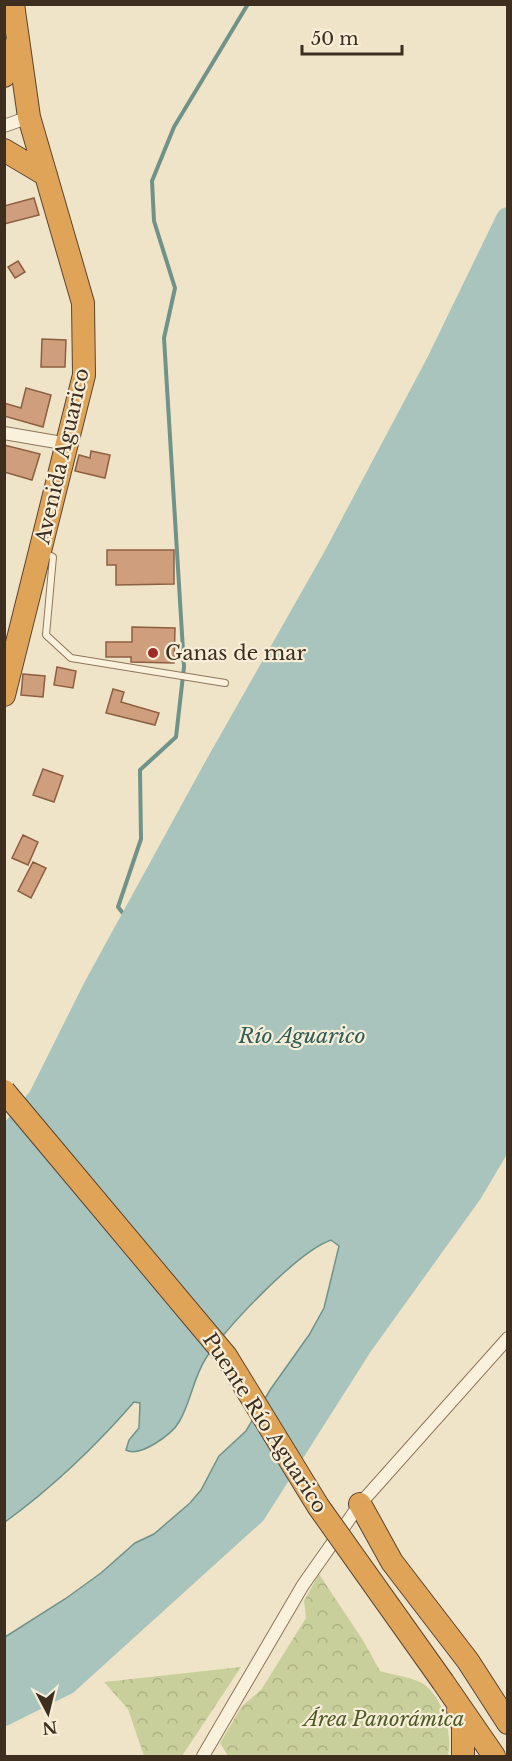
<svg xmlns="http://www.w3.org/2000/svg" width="512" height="1761" font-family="'Libre Baskerville',serif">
	<defs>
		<pattern id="forest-crowns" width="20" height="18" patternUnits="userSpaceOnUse" patternTransform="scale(1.5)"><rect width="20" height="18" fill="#c9cf9b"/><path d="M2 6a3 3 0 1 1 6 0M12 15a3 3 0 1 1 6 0" fill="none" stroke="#aeb285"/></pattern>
	</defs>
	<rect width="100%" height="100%" fill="#f0e4c8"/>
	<path fill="url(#forest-crowns)" d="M319,1574l45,68 16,29c13,4 31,6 42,12 21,13 31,51 26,73h-220l-8,-13 22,-37 19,-16 45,-72 -2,-17z
		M241,1667l-59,89h-38l-16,-47 -24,-27z"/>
	<path fill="#a9c4bc" stroke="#6f938a" stroke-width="1.5" d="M507,219v910l-37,64 -110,153 -106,167 -188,170 -61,31v-77l60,-38 36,-26 34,-30 19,-9 36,-31 11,-13 18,-34 27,-25 24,-41 39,-55 15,-27 15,-62 -8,-6c-34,12 -104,87 -125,118 -13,20 -15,44 -27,64 -7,12 -39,36 -53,28l3,-10 10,-12 1,-25 -6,-1c-39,45 -81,85 -129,120v-380l35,-44 55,-110 121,-221 117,-206 106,-200z"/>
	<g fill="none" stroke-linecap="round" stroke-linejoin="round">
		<path stroke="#6f938a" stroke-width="4" d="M134,927l-16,-20 23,-68 -1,-69 36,-33 8,-70 -20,-329 11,-50 -21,-67 -2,-40 22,-54 74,-123"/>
		<path stroke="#a9c4bc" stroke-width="24" d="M4,1142l36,-44 55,-110 121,-221 117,-206 106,-200 69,-142
			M4,1714l62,-31 188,-170 106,-167 110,-153 38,-64"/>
	</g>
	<path fill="#cf9f7d" stroke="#8d5f41" stroke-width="1.5" d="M34,198l5,17 -35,9v-18z
		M18,261l7,11 -10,6 -7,-11z
		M42,339l24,1 -1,27h-24z
		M26,388l25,7 -8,32 -39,-11v-13l17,5z
		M4,445l36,9 -8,26 -28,-8z
		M91,451l19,4 -5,23 -30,-7 4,-16 11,3z
		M107,550h67v34l-58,1v-20h-9z
		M132,627l43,1 -1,35 -43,-1v-5h-25v-15h26z
		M57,667l19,4 -3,17 -19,-3z
		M23,674l22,2 -2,21 -22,-2z
		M113,689l11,3 -3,10 38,11 -4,12 -49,-12z
		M43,769l20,7 -9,26 -21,-7z
		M23,835l15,7 -10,23 -16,-7z
		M33,862l13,6 -15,30 -13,-7z"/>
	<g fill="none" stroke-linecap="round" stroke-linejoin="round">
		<g stroke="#8d765c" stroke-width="8">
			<path id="lane" d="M44,552l9,5 -7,78 25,23 154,25"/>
		</g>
		<g stroke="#8d765c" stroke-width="14">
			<path id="street" d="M4,126l25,-9
				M4,433l64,11
				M203,1756l100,-171 57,-81 148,-166"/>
		</g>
		<g stroke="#5b4430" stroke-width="24">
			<path id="highway" d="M4,76l13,-34
				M4,150l42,25
				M4,695l80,-320 -1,-72 -54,-186 -16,-113
				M360,1504l32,58 76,99 40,62
				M443,1682l51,74
				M458,1710l5,17v29"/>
		</g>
		<use href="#lane" stroke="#faf1dc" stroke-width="6"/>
		<use href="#street" stroke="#faf1dc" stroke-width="12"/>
		<use href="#highway" stroke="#e0a458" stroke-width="22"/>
		<g stroke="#5b4430" stroke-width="24" stroke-linecap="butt">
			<path id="highway-bridge" d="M4,1091l222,265 92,150 125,176"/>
		</g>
		<use href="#highway-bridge" stroke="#e0a458" stroke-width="22"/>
	</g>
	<circle fill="#9e2a2b" stroke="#f7eed8" stroke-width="2" cx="153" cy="653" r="6"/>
	<g text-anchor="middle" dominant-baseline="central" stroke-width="4.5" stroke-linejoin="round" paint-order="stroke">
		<g font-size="20" fill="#3d2e20" stroke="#f7eed8">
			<text transform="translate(62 456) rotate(-77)">Avenida Aguarico</text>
			<text transform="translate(265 1423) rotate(57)">Puente Río Aguarico</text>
		</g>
		<g font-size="20" fill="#3d2e20" stroke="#f7eed8" text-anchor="start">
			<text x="165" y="653">Ganas de mar</text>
		</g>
		<g font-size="20" font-style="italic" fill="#4d5a26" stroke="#f7eed8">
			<text x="384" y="1719">Área Panorámica</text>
		</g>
		<g font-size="21" font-style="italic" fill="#2f5d5a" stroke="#f7eed8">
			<text x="302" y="1036">Río Aguarico</text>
		</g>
	</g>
	<rect width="512" height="1761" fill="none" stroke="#3d2e20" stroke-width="12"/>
	<g transform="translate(48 1713) rotate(173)" stroke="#f7eed8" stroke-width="4.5" paint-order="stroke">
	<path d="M0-4.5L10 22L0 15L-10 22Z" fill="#3d2e20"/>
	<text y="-9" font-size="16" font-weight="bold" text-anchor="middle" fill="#3d2e20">N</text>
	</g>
	<path d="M302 45v9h100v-9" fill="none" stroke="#3d2e20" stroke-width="3"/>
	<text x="311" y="45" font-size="18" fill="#3d2e20" stroke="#f7eed8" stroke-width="4.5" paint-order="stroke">50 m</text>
</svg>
